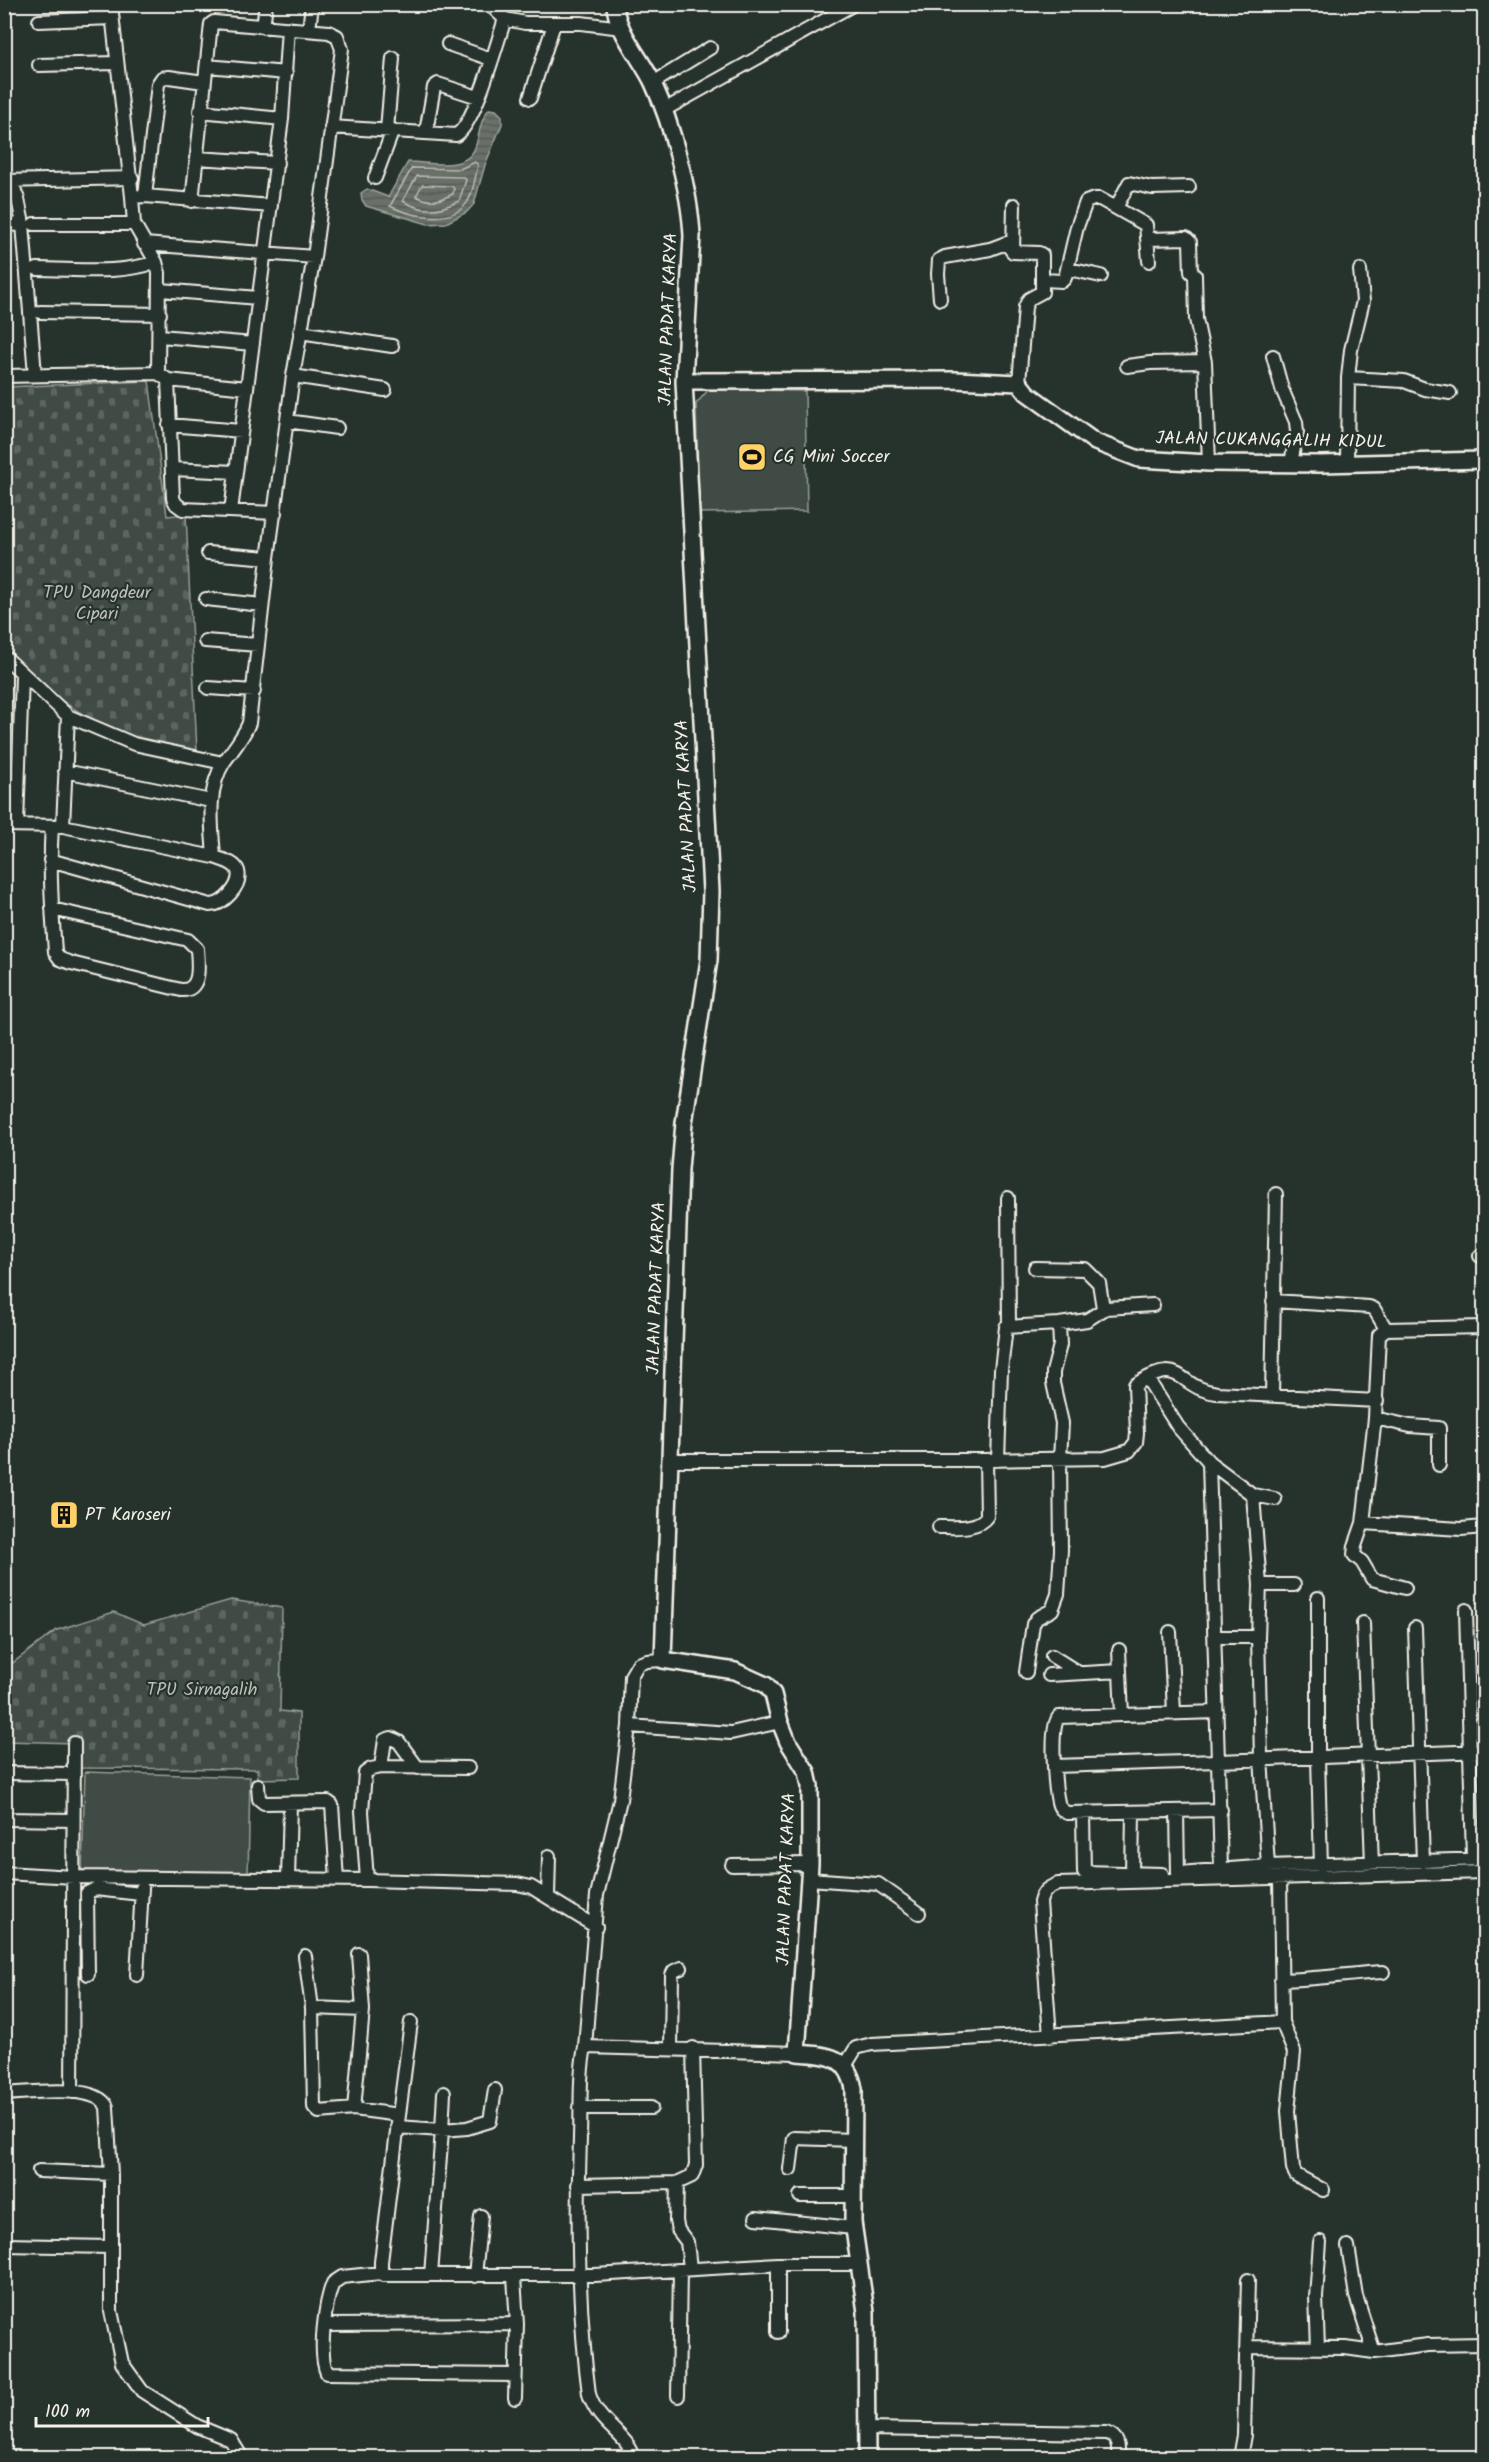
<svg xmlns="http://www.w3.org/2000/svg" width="1489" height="2462" font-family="Kalam,sans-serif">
	<defs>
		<pattern id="cemetery-stones" width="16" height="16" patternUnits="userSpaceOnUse" patternTransform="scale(1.5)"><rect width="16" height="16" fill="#414b45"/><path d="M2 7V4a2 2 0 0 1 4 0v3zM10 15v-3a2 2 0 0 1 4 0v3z" fill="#5d6560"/></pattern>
		<pattern id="water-rules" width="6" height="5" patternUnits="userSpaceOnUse" patternTransform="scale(1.5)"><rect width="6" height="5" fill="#676f68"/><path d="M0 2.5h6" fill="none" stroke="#565a55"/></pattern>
	</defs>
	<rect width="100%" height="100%" fill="#26332d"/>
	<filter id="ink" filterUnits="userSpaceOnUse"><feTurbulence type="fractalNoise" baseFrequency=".0167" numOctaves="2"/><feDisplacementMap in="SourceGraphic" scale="12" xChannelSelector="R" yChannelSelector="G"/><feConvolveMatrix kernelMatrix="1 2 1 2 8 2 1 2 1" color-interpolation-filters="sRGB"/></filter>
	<g filter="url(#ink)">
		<path fill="url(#cemetery-stones)" stroke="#9a9e96" stroke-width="1.5" d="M149,381l18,135 19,-2 11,238 -83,-18 -87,-55 -22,-24v-268z
			M231,1600l51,8 -2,103 19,2v65l-41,1 -1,-10 -182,-1v-25l-70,-2 1,-73 51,-38 57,-18 30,13z"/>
		<path fill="#414b45" stroke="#9a9e96" stroke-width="1.5" d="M709,389l96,2 2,120 -108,2 -3,-109z
			M85,1772l165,5 -2,100 -166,-5z"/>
		<path fill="url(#water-rules)" stroke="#9fa39b" stroke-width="1.5" d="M489,109l7,1 6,6v8l-17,41 -11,39 -7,8 -21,11 -18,1 -62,-18 -4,-6 -1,-7 6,-4 21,8 20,-35c22,0 60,11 68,-17 4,-13 4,-25 13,-36z"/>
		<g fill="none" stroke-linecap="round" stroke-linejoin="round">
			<path stroke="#bcbdb5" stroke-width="1.5" d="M475,162l3,3c-3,12 -4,26 -10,36 -14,25 -58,15 -78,5l22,-38 48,1z
				M417,176l47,1 2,3 -7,21c-20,10 -36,12 -56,0z
				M422,185l30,1 2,3 -1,5c-14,7 -23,9 -37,2z"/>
			<g stroke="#f4f1e8" stroke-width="16">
				<path id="minor" d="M111,4l21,193
					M489,4l16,15 20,4h56l41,5
					M39,21l73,-3
					M263,27l3,-23
					M309,30l3,-26
					M448,44l43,15
					M39,65l77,-2
					M207,66l79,7
					M653,83l57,-35
					M530,98l24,-74
					M664,110l190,-106
					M200,111l82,8
					M331,127l125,8c19,-10 41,-93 49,-116
					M387,130l6,-72
					M426,132l8,-45 4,-3 40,13
					M196,158l81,5
					M375,178l18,-48
					M4,181l128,-3
					M6,181l8,8 4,10 5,25 12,151
					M145,196l13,-112 4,-6 7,-1 35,5
					M192,201l19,-177 3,-2 115,10 8,4 5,13 -28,208 -21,119 -25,182 -19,165c-6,15 -15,25 -25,39 -18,28 -12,64 -10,95
					M1116,208l13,-25 23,5 37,-1
					M34,224h100
					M4,225l19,-1
					M1149,239l37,-1 4,4 1,30 4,3 1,44 9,43 4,101
					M144,244l170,13
					M1013,252l1,-47
					M37,269c39,0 82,6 119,-7
					M1069,269l32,7
					M1044,280l18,1 3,-3 12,-51 9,-25 8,-3h6l46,26 3,36
					M161,290l97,8
					M940,299l-2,-25 1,-14 6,-3 45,-8 16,-6 7,9 26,1 3,2v37l-13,7 -4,8 -6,76
					M40,312l120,2
					M300,332l92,14
					M160,336l93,8
					M1273,356l9,33 14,33 1,10 -6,31
					M1127,366l23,-3 55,-1
					M158,373l1,-100 -3,-11 -22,-38 -2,-27 13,-1 126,10
					M4,376l154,-3 10,7 5,118 3,6 7,5 92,4
					M293,376l92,14
					M1348,378l56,3 21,8 25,4
					M168,380l79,8
					M287,421l50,7
					M169,425l72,6
					M1347,464l1,-86 3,-28 12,-49 -3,-31
					M172,469l64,3
					M231,511l51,-392 6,-91
					M208,553l60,5
					M206,599l56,6
					M205,641l53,4
					M4,656l64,60 66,28 89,19
					M208,688l46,3
					M65,771l146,30
					M4,825l59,1 151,31c8,3 21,5 24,14 4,15 -15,34 -28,34l-160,-45
					M17,825l5,-150
					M63,826l5,-110
					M52,909l136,31 9,9c1,15 5,42 -16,41l-110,-27 -11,-4 -5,-7c-3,-42 -6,-84 -3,-126
					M1008,1198l1,128
					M1480,1256l4,-2
					M1035,1268l50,1 14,14 4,25
					M1273,1301l96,6 5,2 12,20
					M1147,1378l31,49 31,35 44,33 22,4
					M1272,1396l4,-202
					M1375,1418l35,8 29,2v37
					M669,1460h317l119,-2 24,-7 7,-9 1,-9 -2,-48c49,-31 41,3 82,8l160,8
					M998,1460l3,-90 5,-43 53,-3 28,-4 19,-12 47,-3
					M1209,1462l9,299 266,-10
					M1253,1495l7,90 -2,52 3,121 7,108
					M1363,1523l98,6 23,-2
					M939,1527c14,0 39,3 48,-11l-1,-56
					M1260,1585h34
					M1405,1588l-33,-9 -10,-17 -8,-7 1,-9 8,-23 12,-105 4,-83 7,-6 98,-2
					M1318,1598v160l3,108
					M1466,1610l7,248
					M1363,1623l9,241
					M1415,1628l8,234
					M1170,1632l4,80
					M1215,1637h43
					M1119,1650l3,65
					M1052,1656l27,17
					M1026,1672l7,-48 4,-6 15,-8 6,-16 3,-44 -1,-91 2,-36 -9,-40v-11l7,-27 -1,-21
					M1049,1675l71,-4
					M1217,1712l-158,5c-10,7 -4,72 -1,85 1,6 4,8 9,11l154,-3
					M629,1726l102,7 49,-11
					M1054,1766l164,-5 3,109
					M381,1767l4,-27 6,-2 8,4 19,26
					M4,1773l69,1
					M258,1785l1,14 5,4 64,-1 4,3 5,75
					M1177,1811l1,63
					M1083,1814l1,58 78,2
					M4,1819l68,1
					M732,1865l78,-1
					M4,1873l70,4 293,3 150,4 14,3 65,40
					M1179,1873l89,-7 216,-7
					M1132,1874l1,-62
					M1280,1878l2,144 12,30 -6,59 5,58 3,6 27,15
					M288,1879l2,-76
					M809,1879l69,5 41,29
					M367,1880l-5,-69 3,-38 6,-4 10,-2 87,1
					M548,1896l1,-40
					M359,1954l4,56
					M305,1956l7,52 2,99 5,5 35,-3 45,6 -18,147v11l2,2h212l183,-11h81
					M88,1974l-1,-81 8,-4 46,5
					M137,1975l5,-87
					M1281,1980c34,-1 68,-6 102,-8
					M312,2008l51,2 -9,99
					M1050,2036l-10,-134c3,-11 7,-14 18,-18l426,-12
					M585,2047l212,6
					M671,2048l1,-73 2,-4 7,-3
					M845,2066l11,-18 16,-4 410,-22
					M72,2092l2,-349
					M444,2093l-2,37 25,-2 23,-7 5,-31
					M4,2094c24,-1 92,-11 103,13l4,67v137l11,52 20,28 55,35 34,14 11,18
					M580,2108h71
					M399,2115l12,-93
					M397,2127l45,3 -11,145
					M790,2169l4,-31 59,2
					M39,2171l72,3
					M677,2183l-1,38 2,9 9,12 3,26
					M578,2185l99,-2 15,-7 4,-11 -3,-117
					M800,2196h53
					M756,2218l97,10
					M4,2245l106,2
					M1348,2246l8,50 18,56
					M778,2264v68
					M381,2273l-39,4 -9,6c-8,19 -15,71 -6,90l187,2
					M475,2276l6,-60
					M514,2277l3,47 -2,74
					M325,2325l192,-1
					M1247,2347l98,1 29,4 54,-7 56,-1
					M1318,2347l-2,-50 4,-55
					M678,2396l2,-126
					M867,2429l239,4c12,3 13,13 12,25
					M634,2458c-6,-24 -36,-33 -45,-64 -11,-84 -12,-171 -9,-256 1,-31 -1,-61 5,-91l12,-152 23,-95 9,-74 2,-50 7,-12 9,-3 16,-1
					M1240,2458l4,-23 4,-155"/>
			</g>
			<g stroke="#f4f1e8" stroke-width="20">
				<path id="tertiary" d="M615,4c0,25 28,57 38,79 19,41 37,109 39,153l-8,145 27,510 -2,69 -25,163 -4,46 -17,491 72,11 31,14 7,9 7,28 8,20 19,30 3,14v78l-13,189c30,2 51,2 57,36l-1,133 13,90 1,146
					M684,381l271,-1 64,3 8,10 68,49 44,17 70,4 112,1 163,-4"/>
			</g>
			<use href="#minor" stroke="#26332d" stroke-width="12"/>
			<use href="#tertiary" stroke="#26332d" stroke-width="15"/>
		</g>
	</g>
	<defs>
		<g id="stadium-square" transform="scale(1.5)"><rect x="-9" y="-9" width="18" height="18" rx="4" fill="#ffd166" stroke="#26332d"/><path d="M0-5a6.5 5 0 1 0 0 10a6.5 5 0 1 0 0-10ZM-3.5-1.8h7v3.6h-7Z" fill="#111"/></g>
		<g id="building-square" transform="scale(1.5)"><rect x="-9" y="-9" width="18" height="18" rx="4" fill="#ffd166" stroke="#26332d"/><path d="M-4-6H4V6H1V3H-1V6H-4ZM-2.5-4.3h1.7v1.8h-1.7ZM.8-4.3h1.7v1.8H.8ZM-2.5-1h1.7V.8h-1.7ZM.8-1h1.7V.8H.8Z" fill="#111"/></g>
	</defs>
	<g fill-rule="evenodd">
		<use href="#stadium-square" x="752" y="457"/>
		<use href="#building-square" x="64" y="1515"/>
	</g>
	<g text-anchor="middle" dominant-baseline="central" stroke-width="4.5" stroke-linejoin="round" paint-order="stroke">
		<g font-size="18" fill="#f4f1e8" stroke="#26332d">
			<text transform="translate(669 319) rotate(-88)">JALAN PADAT KARYA</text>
			<text transform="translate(1271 441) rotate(1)">JALAN CUKANGGALIH KIDUL</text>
			<text transform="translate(687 806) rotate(-93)">JALAN PADAT KARYA</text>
			<text transform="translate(657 1288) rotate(-88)">JALAN PADAT KARYA</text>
			<text transform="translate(787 1879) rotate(-88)">JALAN PADAT KARYA</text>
		</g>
		<g font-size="18" fill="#f4f1e8" stroke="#26332d" text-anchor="start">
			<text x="773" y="457">CG Mini Soccer</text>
			<text x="85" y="1515">PT Karoseri</text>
		</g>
		<g font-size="18" fill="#bebfb7" stroke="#26332d">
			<text x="97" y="593">TPU Dangdeur<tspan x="97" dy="21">Cipari</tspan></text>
			<text x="202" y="1690">TPU Sirnagalih</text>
		</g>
	</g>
	<rect width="1489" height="2462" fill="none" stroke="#26332d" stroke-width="24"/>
	<rect x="12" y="12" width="1465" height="2438" fill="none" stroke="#f4f1e8" stroke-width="2" filter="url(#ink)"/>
	<path d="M36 2417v9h172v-9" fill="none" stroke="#f4f1e8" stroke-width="3"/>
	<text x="45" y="2417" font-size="18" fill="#f4f1e8" stroke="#26332d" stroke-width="4.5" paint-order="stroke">100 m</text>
</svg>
